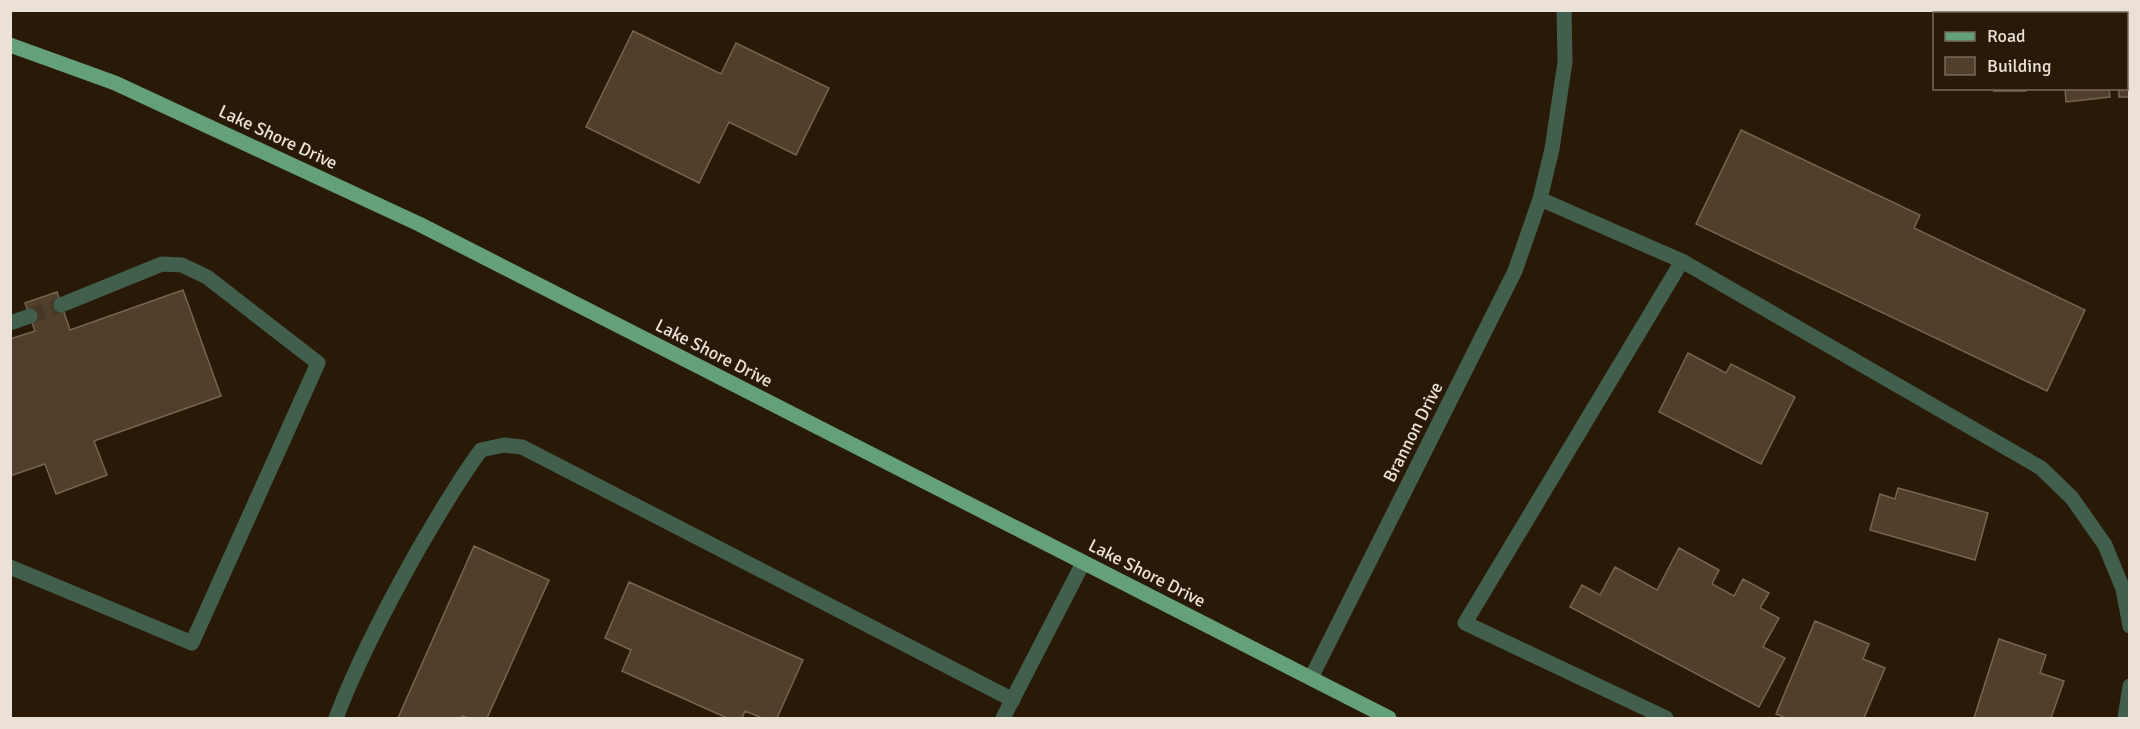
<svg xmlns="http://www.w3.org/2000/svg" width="2140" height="729" font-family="Signika,sans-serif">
	<rect width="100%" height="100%" fill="#291a08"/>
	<path fill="#513e2b" stroke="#786551" stroke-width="1.5" d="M1994,10h52v4h-52z
		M2056,10h38l1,4h-39z
		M2115,10h15v87h-11v-9h7v-74h-11z
		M633,31l88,43 15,-31 93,45 -33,67 -67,-33 -30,61 -113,-56z
		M1994,88h32v3h-32z
		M2065,88h44l1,9 -44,5z
		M1741,130l179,85 -6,13 171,82 -38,81 -351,-167z
		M183,290l38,106 -127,45 13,34 -51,19 -11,-30 -35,12v-137l25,-8 -10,-28 32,-11 13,38z
		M1688,353l38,20 5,-9 64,33 -34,67 -102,-52z
		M1898,488l90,25 -13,47 -105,-30 10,-36 15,5z
		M474,546l75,34 -62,138h-18l-7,-2 -1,2h-63z
		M1679,548l40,22 -7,14 22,12 9,-17 26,14 -9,15 19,10 -16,29 22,11 -26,49 -189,-100 12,-22 18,10 15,-28 42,23z
		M629,582l174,78 -26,58h-15l-17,-7 -3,7h-15l-105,-47 9,-21 -26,-12z
		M1815,621l54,23 -6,15 22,9 -21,50h-78l-10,-4z
		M1999,639l47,16 -6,18 24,8 -13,37h-77z"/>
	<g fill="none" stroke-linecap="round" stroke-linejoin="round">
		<path stroke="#463827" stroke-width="15" stroke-dasharray="15 8" stroke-linecap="butt" d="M30,316l31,-11"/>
		<path stroke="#425f4d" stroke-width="15" d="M1540,199l142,62
			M10,323l20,-7
			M10,567l182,76 126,-280 -111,-86 -25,-12 -20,-1 -101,41
			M1311,678l204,-407 25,-72 12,-50 13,-87 -1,-52
			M336,718c22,-58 51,-113 82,-168 20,-34 39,-68 63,-100l23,-5 18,2 491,253
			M1003,718l80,-155
			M1666,718l-201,-95 217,-362 359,207 31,30 33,47 18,44 7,37
			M2125,718l5,-32"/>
		<path stroke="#64a17b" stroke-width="15" d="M10,45l105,38 304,141 970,494"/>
	</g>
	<g text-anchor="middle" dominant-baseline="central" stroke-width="6" stroke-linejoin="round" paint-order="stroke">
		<g font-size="18" fill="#ece1d6" stroke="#291a08">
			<text transform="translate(278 137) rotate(25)">Lake Shore Drive</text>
			<text transform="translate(714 353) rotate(27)">Lake Shore Drive</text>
			<text transform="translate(1413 432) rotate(-63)">Brannon Drive</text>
			<text transform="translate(1147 573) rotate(27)">Lake Shore Drive</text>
		</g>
	</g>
	<rect width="2140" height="729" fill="none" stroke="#ece1d6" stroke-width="24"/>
	<rect x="1933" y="12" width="195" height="78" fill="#291a08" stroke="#776a5a" stroke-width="1.5"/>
	<rect x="1945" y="32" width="30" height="9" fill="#64a17b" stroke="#776a5a" stroke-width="1.5"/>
	<text x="1987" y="42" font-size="18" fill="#ece1d6">Road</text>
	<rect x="1945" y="57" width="30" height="18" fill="#513e2b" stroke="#776a5a" stroke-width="1.5"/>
	<text x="1987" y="72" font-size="18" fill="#ece1d6">Building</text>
</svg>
